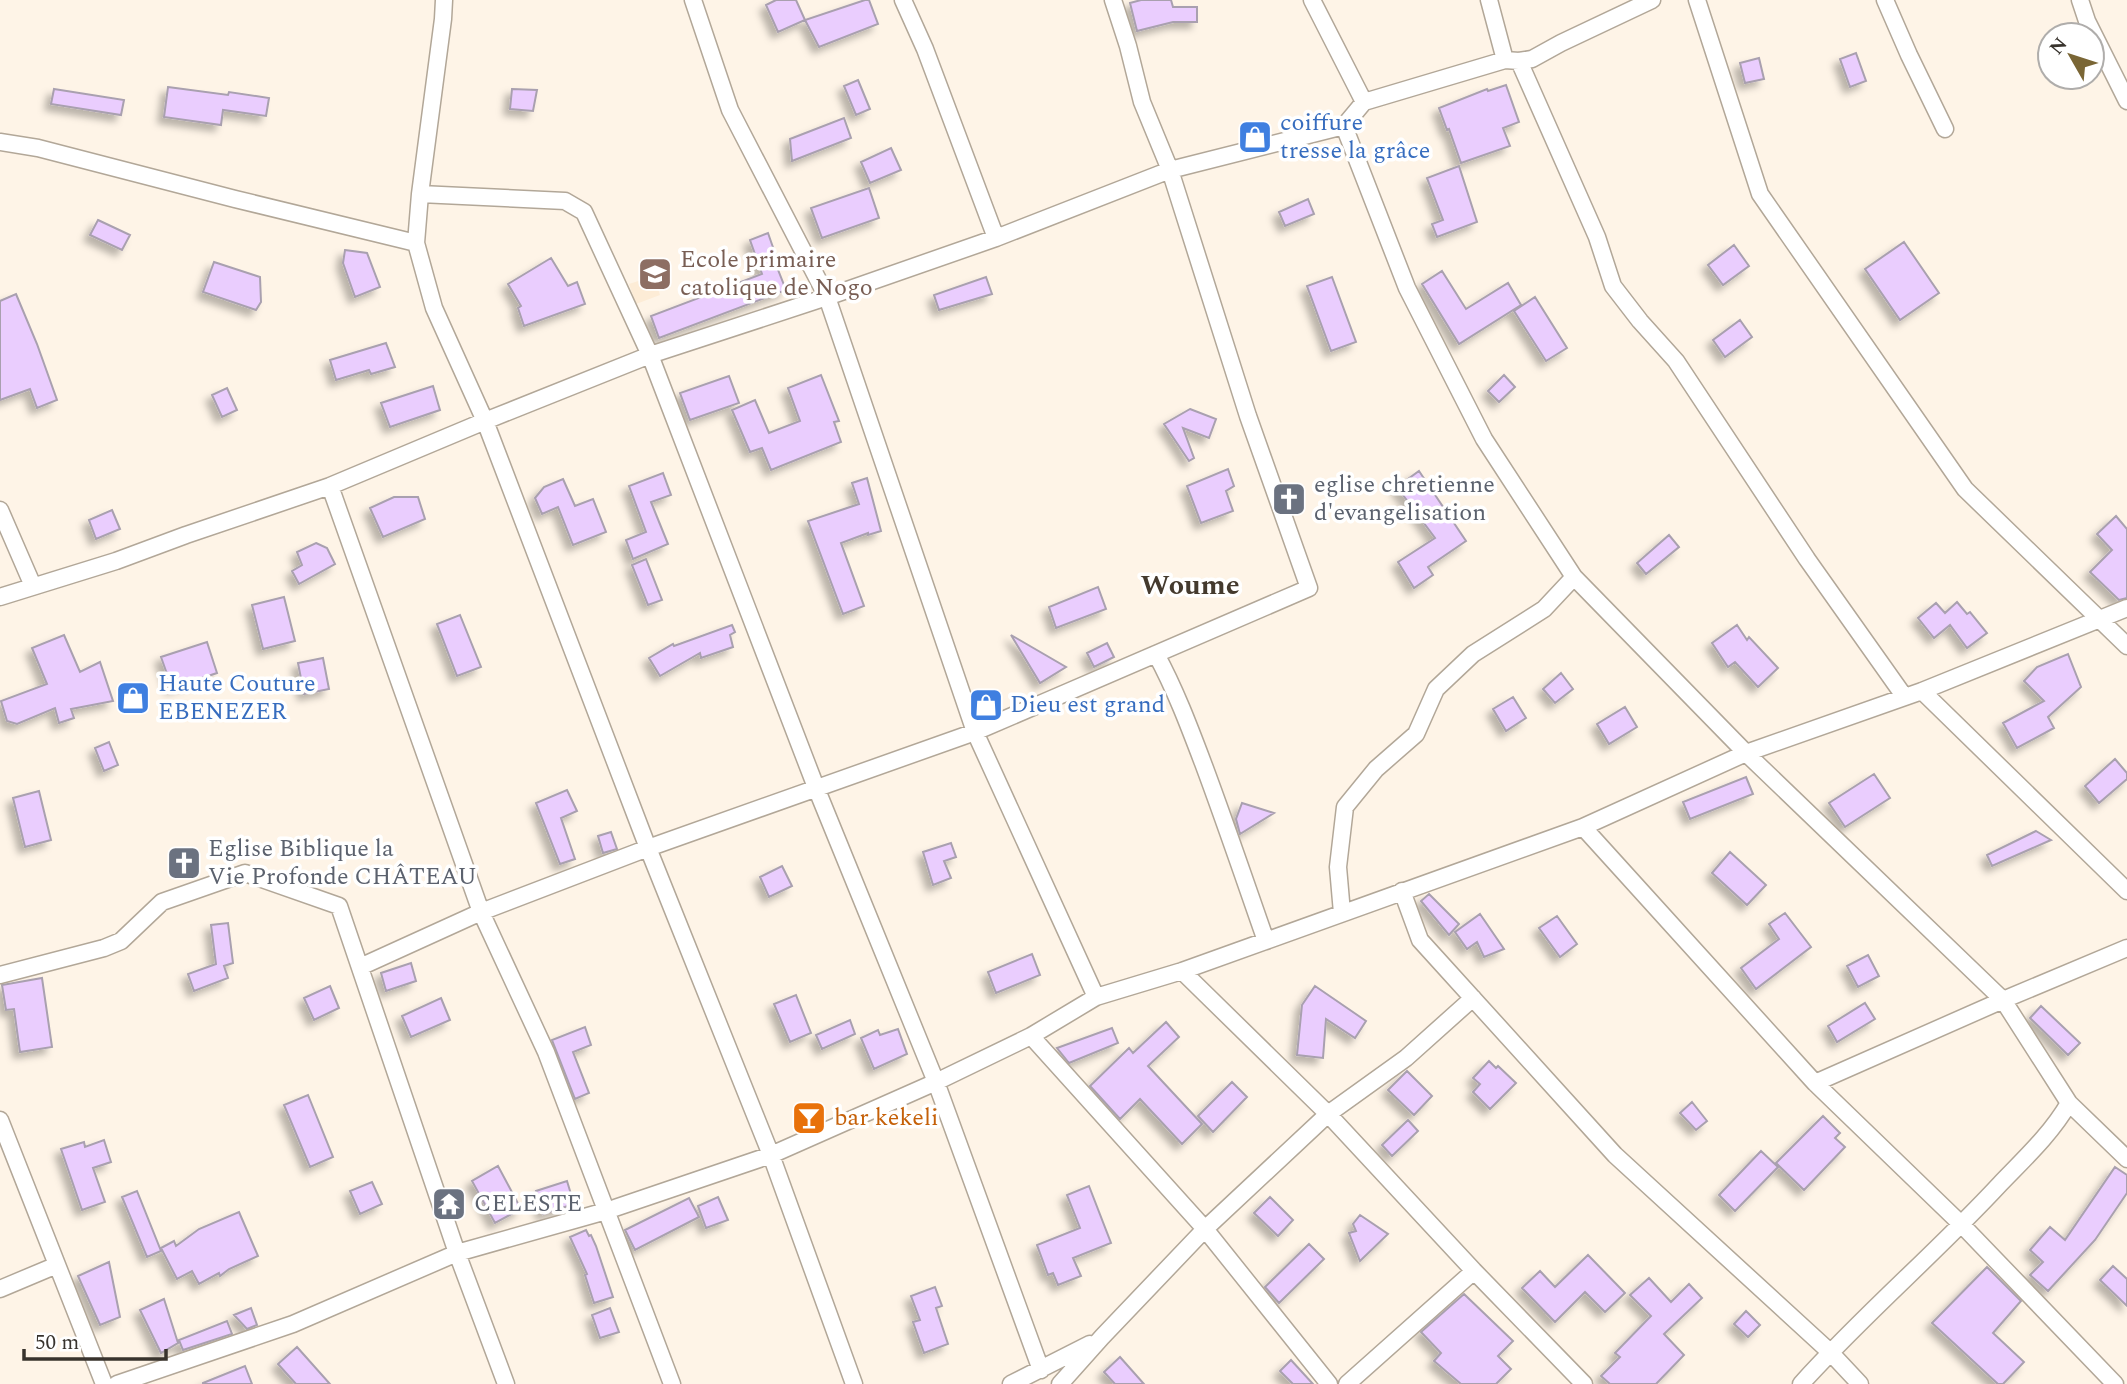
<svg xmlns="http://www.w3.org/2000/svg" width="2127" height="1384" font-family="Spectral,serif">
	<defs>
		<filter id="shadow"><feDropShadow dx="-6" dy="6" stdDeviation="3.5" flood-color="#0004"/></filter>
	</defs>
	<rect width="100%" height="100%" fill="#fef4e7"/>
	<path fill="#fdecd6" d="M654,276l6,19 -24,9 -7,-20z"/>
	<path fill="#eacdfe" stroke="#a9a0af" stroke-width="2" filter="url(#shadow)" d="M776,0h20l9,20 -27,12 -12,-27z
		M865,0h4l9,24 -59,23 -14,-27z
		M1141,0h30l2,7h24v15h-24l-36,9 -7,-28z
		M1856,53l10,28 -16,6 -10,-28z
		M1759,58l5,21 -19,4 -5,-20z
		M858,80l12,29 -14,6 -12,-29z
		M1506,85l13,37 -16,6 7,18 -49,17 -12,-34 -2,1 -8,-22 48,-19 1,2z
		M168,87l60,8 1,-3 40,6 -3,18 -43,-6 -2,15 -57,-8z
		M54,89l70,11 -3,15 -70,-11z
		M512,89l25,1 -4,21 -23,-2z
		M844,118l7,20 -59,23 -2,-22z
		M891,148l10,22 -31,13 -9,-21z
		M1459,166l18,56 -40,15 -5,-13 11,-4 -16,-42z
		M869,188l10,30 -57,20 -11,-30z
		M1308,199l6,15 -29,12 -6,-14z
		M98,220l32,15 -8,15 -32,-15z
		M768,233l8,23 -3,1 13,33 -127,48 -8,-22 111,-42 -12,-34z
		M1904,242l35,51 -39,27 -35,-51z
		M1734,245l15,21 -26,19 -15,-20z
		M345,250l22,3 13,34 -25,10 -12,-34z
		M551,258l17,28 9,-4 8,22 -61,22 -6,-18 3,-2 -13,-22z
		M214,262l46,15 1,25 -5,8 -53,-18z
		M1442,271l24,38 42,-26 13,22 -62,39 -37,-60z
		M986,277l6,17 -53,16 -5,-15z
		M1332,277l24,65 -25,9 -24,-65z
		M16,294l21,50 20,56 -20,8 -7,-19 -30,11v-99z
		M1535,297l32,51 -21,13 -32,-50z
		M1740,320l12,17 -27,20 -12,-17z
		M386,343l9,24 -24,7 -2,-4 -33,10 -6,-20z
		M821,375l18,46 -5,1 7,20 -70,28 -9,-22 -12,4 -18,-42 23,-10 14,33 31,-12 -12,-33z
		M1504,375l11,12 -16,15 -11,-11z
		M729,376l10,27 -49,17 -10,-27z
		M433,386l7,24 -50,17 -9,-24z
		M227,388l10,22 -15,7 -10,-22z
		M1190,409l26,10 -7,19 -26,-10 11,30 -5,3 -25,-37z
		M1228,469l6,17 -8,5 7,20 -32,12 -14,-37z
		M1419,471l47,70 -38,26 5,8 -19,13 -16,-26 37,-24 -38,-51z
		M663,473l8,22 -20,7 17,42 -35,15 -7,-19 20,-8 -17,-46z
		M867,478l14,53 -13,4v-2l-27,10 23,63 -21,8 -35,-93 51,-17 -7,-21z
		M563,479l12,27 18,-7 13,33 -33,13 -15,-38 -16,7 -7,-16 9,-11z
		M394,497h24l7,22 -42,18 -13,-29z
		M112,510l8,19 -24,10 -7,-19z
		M2116,516l11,13v69l-8,2 -29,-28 22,-22 -15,-16z
		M1669,535l10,12 -33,27 -9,-11z
		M316,543l11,5 8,16 -36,20 -7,-13 10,-6 -5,-13z
		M646,559l16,41 -14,5 -16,-40z
		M1098,587l8,22 -50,19 -7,-21z
		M284,597l11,44 -32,8 -11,-44z
		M1957,602l10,12 3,-2 17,21 -20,15 -17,-23 -16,13 -16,-20 18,-15 9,10z
		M460,615l21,52 -24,9 -20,-52z
		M732,625l3,7 -5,3 3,12 -32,11 -1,-5 -40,23 -11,-18 24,-14 1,2z
		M1737,625l10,15 2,-3 29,31 -20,19 -23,-25 -7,5 -16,-24z
		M64,635l16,37 20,-10 13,39 -42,8 3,9 -15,5 -4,-15 -38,16 -10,-3 -6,-20 46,-17 -15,-36z
		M1011,635l55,32 -26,16z
		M207,642l10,31 -45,15 -11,-31z
		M1107,643l7,14 -20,10 -7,-14z
		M2068,654l13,33 -33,30 6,11 -37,20 -14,-25 41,-22 -20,-20 13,-14z
		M323,658l6,31 -25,5 -6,-31z
		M1561,673l12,16 -18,14 -12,-14z
		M1513,697l13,21 -20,13 -13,-22z
		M1625,707l12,20 -28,17 -12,-20z
		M109,742l9,23 -14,6 -9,-23z
		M2115,759l12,14v6l-28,24 -14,-17z
		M1874,774l16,24 -45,29 -16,-24z
		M1746,777l7,17 -63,25 -7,-17z
		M567,790l10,21 -16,7 14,41 -15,5 -24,-61z
		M39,791l12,49 -26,7 -12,-49z
		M1242,803l32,10 -34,21 -4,-15z
		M2036,831l15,9 -59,26 -5,-11z
		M611,832l6,17 -14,4 -5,-17z
		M951,843l5,14 -12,4 7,17 -18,7 -10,-33z
		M1730,852l36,33 -19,20 -35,-32z
		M782,866l10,20 -23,11 -9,-20z
		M1429,894l30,30 -10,11 -28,-34z
		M1785,913l26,34 -55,42 -15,-21 38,-29 -10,-15z
		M1480,914l24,35 -20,8 -7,-15 -10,7 -12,-17z
		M1557,916l20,28 -17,13 -21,-29z
		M228,923l5,40 -9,3 4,12 -34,13 -6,-17 28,-10 -5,-39z
		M1032,954l8,21 -44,18 -8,-21z
		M1868,955l11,21 -21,11 -11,-21z
		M411,963l5,18 -30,10 -5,-18z
		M42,978l10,69 -32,5 -6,-43 -8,1 -4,-25z
		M330,986l9,22 -25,12 -10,-22z
		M1315,986l51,35 -11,17 -29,-19 -3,39 -26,-3 5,-50z
		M796,995l15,38 -21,9 -16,-38z
		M441,998l9,22 -39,17 -9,-21z
		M1865,1003l10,16 -38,23 -9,-16z
		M2041,1006l39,37 -12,12 -38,-37z
		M850,1020l5,14 -33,15 -6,-14z
		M1166,1022l13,15 -31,29 54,58 -20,20 -42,-45 -20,20 -30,-33 39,-38 4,5z
		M585,1027l6,18 -18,7 16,41 -14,6 -23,-59z
		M1112,1028l6,15 -49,20 -12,-15z
		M898,1029l9,25 -33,15 -13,-31 17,-8 2,5z
		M1489,1061l7,7 2,-2 18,17 -26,26 -17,-17 7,-8 -7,-6z
		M1407,1071l25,25 -18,19 -26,-25z
		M1232,1082l15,15 -34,35 -15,-16z
		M308,1095l25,62 -23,10 -26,-62z
		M1692,1102l15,19 -11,9 -16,-17z
		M1823,1116l17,17 -5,5 10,9 -41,43 -28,-27z
		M1408,1120l10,11 -26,25 -10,-11z
		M104,1140l7,22 -18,6 12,34 -23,8 -21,-61 23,-7 1,5z
		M1761,1151l17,16 -43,44 -16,-16z
		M498,1166l23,43 -26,14 -23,-42z
		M2115,1167l12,8v18l-32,47 -47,51 -18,-16 13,-13 -13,-12 20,-23 15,13z
		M567,1181l7,23 -31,10 -7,-23z
		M372,1182l10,22 -22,10 -10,-23z
		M1089,1186l22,57 -38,15 8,18 -23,9 -5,-12 -5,2 -11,-30 43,-17 -13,-33z
		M137,1191l24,60 -14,6 -25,-60z
		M718,1197l10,23 -22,8 -8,-22z
		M1270,1197l23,23 -15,16 -24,-23z
		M689,1198l10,19 -64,33 -10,-20z
		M239,1212l19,44 -29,13 -9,7 -1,-3 -20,11 -7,-13 -15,8 -16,-31 13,-7 2,5 23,-17z
		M1360,1215l28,19 -28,27 -11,-28 7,-2 -3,-7z
		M586,1230l3,6 2,-1 5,11 17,51 -19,6 -9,-28 2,-1 -17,-37z
		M1309,1244l15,15 -45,44 -14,-16z
		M1588,1255l37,38 -20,19 -20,-20 -30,30 -33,-34 18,-17 15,16z
		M109,1262l11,55 -20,8 -22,-49z
		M2113,1266l14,13v27l-27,-26z
		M1987,1267l34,34 -28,32 31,29 -21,22h-5l-66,-61z
		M1649,1278l22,24 18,-18 13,14 -38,36 20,21 -28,29h-46l-9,-8 19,-19 -5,-4 36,-37 -21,-21z
		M935,1287l7,19 -6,2 12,36 -24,9 -11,-31 7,-2 -9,-24z
		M1464,1294l49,47 -15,15 13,13 -15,15h-35l-27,-23 7,-8 -20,-21z
		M164,1299l14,44 -17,10 -21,-43z
		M251,1308l6,17 -10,4 -13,-14z
		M610,1308l9,24 -19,6 -8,-23z
		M1746,1311l14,14 -12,12 -14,-13z
		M227,1321l5,13 -49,16 -4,-10z
		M297,1347l33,37h-34l-18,-20z
		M1120,1357l24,27h-29l-11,-12z
		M1291,1360l22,24h-20l-13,-13z
		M245,1366l7,18h-49v-1z"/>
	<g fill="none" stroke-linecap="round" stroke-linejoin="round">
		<g stroke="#b2a798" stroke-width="19">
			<path id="minor" d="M444,0l-1,19 -23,175 -4,49 18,65 51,113 163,427 123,307 83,229
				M693,0l37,110 97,187 148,435 121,265
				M903,0l22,49 71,189
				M1312,0l52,102
				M1489,0l16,60
				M1697,0l63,194 205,295 162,157
				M1885,0l24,55 36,74
				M2080,0l7,21 40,80
				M1519,61l78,176 16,49 27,35 36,40 131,198 97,137
				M1344,126l63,162 77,151 90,138 172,176 257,247 66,103c-18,31 -44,55 -69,81 -64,69 -136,130 -199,200
				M0,142l38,6 197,51 181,44
				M420,194l145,7 19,11 66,143 167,435 119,292 105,288
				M330,486l151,426 65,140 126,332
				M0,510l33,76
				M0,597l116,-36 70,-26 144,-49 155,-65 165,-66 177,-58 169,-59 174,-68 174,-44 20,-24 141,-42 14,1 13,-2 29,-16 91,-43
				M1156,654c19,35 33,72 47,109 22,59 42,118 63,178
				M1922,691l205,200
				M1583,827l163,-74 176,-62 205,-83
				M1402,891l18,49 195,215 215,197 30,32
				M1342,913l-4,-46 7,-60 31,-38 40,-35 20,-45 37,-35 71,-45 30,-32
				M360,967l121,-55 167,-64 327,-116 334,-144 -61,-172 -78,-246 -28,-68 -14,-56 -15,-46
				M1182,971l146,143 146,157 110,113
				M0,975l104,-27 17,-7 41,-39 83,-29 94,33 118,347 49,131
				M1031,1036l174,193 124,155
				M1815,1083l147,142 153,159
				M2069,1103l58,56
				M0,1120l104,264
				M0,1289l57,-24
				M117,1384l176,-60 164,-71 149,-42 165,-56 165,-73 95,-46 65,-39 86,-26 401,-144 232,256 188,-83 124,-52
				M1011,1384l79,-40
				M1060,1384l42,-47 103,-108 123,-115 78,-56 67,-60
				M1347,1384l127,-113"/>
		</g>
		<use href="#minor" stroke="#fff" stroke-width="16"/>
	</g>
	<defs>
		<g id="shop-square" transform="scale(1.75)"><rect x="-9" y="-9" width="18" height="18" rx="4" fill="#3f7fe0" stroke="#fff"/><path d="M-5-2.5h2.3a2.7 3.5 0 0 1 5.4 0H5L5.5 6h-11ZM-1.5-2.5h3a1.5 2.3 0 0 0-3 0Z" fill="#fff"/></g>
		<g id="school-square" transform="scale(1.75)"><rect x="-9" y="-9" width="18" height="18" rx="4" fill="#8d6e63" stroke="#fff"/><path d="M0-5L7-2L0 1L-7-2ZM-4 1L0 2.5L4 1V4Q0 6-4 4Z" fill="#fff"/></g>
		<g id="church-square" transform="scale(1.75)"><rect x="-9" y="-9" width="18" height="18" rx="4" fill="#6b7280" stroke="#fff"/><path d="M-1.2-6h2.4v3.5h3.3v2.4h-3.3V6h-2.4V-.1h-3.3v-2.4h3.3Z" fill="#fff"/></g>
		<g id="bar-square" transform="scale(1.75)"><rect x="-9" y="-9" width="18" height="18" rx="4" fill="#e8710a" stroke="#fff"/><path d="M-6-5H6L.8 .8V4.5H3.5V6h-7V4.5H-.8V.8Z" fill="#fff"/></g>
		<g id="temple-square" transform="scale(1.75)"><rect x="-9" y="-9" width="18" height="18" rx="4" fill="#6b7280" stroke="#fff"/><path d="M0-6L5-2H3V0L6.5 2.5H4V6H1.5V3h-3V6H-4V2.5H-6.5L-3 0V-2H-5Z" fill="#fff"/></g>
	</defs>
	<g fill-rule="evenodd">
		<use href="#shop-square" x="1255" y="137"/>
		<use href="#school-square" x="655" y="274"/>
		<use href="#church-square" x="1289" y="499"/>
		<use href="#shop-square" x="133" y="698"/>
		<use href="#shop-square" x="986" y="705"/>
		<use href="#church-square" x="184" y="863"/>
		<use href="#bar-square" x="809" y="1118"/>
		<use href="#temple-square" x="449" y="1204"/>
	</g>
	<g text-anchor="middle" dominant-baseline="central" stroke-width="7" stroke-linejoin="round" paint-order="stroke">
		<g font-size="24" fill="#366cbe" stroke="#fff" text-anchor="start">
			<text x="1280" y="123">coiffure<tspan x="1280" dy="28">tresse la grâce</tspan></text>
			<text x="158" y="684">Haute Couture<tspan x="158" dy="28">EBENEZER</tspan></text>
			<text x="1010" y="705">Dieu est grand</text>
		</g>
		<g font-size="24" fill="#785e54" stroke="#fff" text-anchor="start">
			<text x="680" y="260">Ecole primaire<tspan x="680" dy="28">catolique de Nogo</tspan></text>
		</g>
		<g font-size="24" fill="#5b616d" stroke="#fff" text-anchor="start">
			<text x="1314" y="485">eglise chretienne<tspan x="1314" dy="28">d'evangelisation</tspan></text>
			<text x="208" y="849">Eglise Biblique la<tspan x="208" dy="28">Vie Profonde CHÂTEAU</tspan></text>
			<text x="474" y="1204">CELESTE</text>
		</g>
		<g font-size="24" fill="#c56008" stroke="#fff" text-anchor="start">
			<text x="834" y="1118">bar kekeli</text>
		</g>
		<g font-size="28" font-weight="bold" fill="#443a2e" stroke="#fff">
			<text x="1190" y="585">Woume</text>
		</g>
	</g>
	<g transform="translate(2071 56) rotate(309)"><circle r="33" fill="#ffffff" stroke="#afadab" stroke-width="2"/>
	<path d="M0-5L12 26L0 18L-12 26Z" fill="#7a6635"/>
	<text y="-10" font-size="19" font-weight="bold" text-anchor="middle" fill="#38332d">N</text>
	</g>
	<path d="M24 1349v10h142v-10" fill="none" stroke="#38332d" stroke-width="3.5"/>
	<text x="35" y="1349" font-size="21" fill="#38332d" stroke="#ffffff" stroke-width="5" paint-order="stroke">50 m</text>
</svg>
